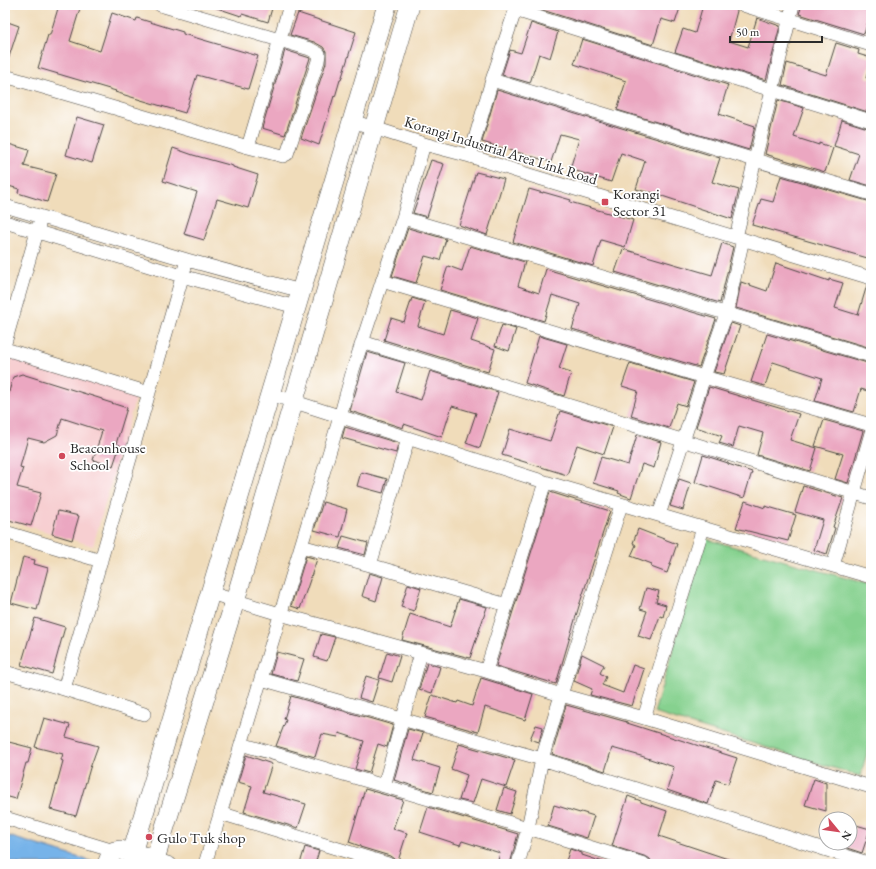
<svg xmlns="http://www.w3.org/2000/svg" width="876" height="869" font-family="'EB Garamond',serif">
	<rect width="100%" height="100%" fill="#fff"/>
	<filter id="ink" filterUnits="userSpaceOnUse"><feTurbulence type="fractalNoise" baseFrequency=".025" numOctaves="2"/><feDisplacementMap in="SourceGraphic" scale="8" xChannelSelector="R" yChannelSelector="G"/><feConvolveMatrix kernelMatrix="1 2 1 2 8 2 1 2 1" color-interpolation-filters="sRGB"/></filter>
	<filter id="wash" filterUnits="userSpaceOnUse"><feTurbulence type="fractalNoise" baseFrequency=".012" numOctaves="4" result="noise"/><feDisplacementMap in="SourceGraphic" scale="16" xChannelSelector="R" yChannelSelector="G"/><feGaussianBlur stdDeviation="0.9" result="paint"/><feColorMatrix in="noise" values="0 0 0 0 0 0 0 0 0 0 0 0 0 0 0 0 0 1.4 0 .05"/><feComposite in="paint" operator="in"/></filter>
	<g filter="url(#wash)">
		<rect width="100%" height="100%" fill="#f0dcba"/>
		<path fill="#f7cfd1" d="M13,355l124,38 -44,153 -88,-27v-135z"/>
		<path fill="#86d18f" stroke="#587e5d" d="M706,539l165,46v156l-11,35 -206,-63z"/>
		<path fill="#76b3e9" stroke="#506f8a" d="M5,835l95,29h-82l-13,-4z"/>
		<g id="blocks">
			<path fill="#eba7c1" d="M59,5h22l-11,36 30,10 12,-38 24,8 1,-3 26,8 20,6v2l75,22 -10,33 -51,-14 -12,38 -44,-13 -26,-8 1,-1 -78,-23 10,-33h2z
				M214,5h59l-5,17 -26,-8 -1,2 -27,-9z
				M537,5h144l-6,18 -14,-4 -8,26 -117,-37z
				M703,5h32l2,6 -8,30 19,6 9,-29 23,8 -14,54 -91,-28 8,-23 12,4z
				M802,5h69v7l-7,22 -65,-20z
				M298,13l58,19 -15,48h-1l-5,17 -1,-1 -15,49 -18,-7 25,-75v-12l-3,-4 -9,-5 -24,-7z
				M5,21l14,5 -12,37 -2,-1z
				M531,23l27,9 -8,26 -11,-4 -9,29 -28,-8 8,-25 11,3z
				M582,39l146,46 -9,29 36,12 -6,24 -132,-40 9,-29 -52,-17z
				M836,43l23,7 -1,4 13,4v4l-5,16h5v35l-89,-28 5,-22 39,12z
				M285,50l25,8 -25,77 -23,-7z
				M497,90l223,68 -8,24 27,8 -7,29 -82,-27v1l-14,-4 9,-28 -24,-8 -10,29 -41,-13 9,-30 -19,-5 -9,28 -69,-20z
				M778,100l26,8 -10,29 25,8v-2l14,5 -8,24 -60,-18z
				M77,117l27,8 -12,38 -26,-8z
				M842,120l29,9v57l-21,-6 9,-26 -25,-8z
				M5,143l24,7 -5,16 32,8 -9,28 -29,-9 1,-4 -14,-4z
				M173,148l20,7 40,11v1l25,8 -10,33 -31,-9 -13,41 -20,-6 13,-42 -34,-11z
				M431,160l13,4 -17,53 -14,-4z
				M476,172l28,7 -17,56 -28,-10z
				M781,176l90,26v57l-119,-34 9,-26 12,3z
				M529,189l14,4v-1l28,8 -1,2 63,18 -8,27 -24,-7 -8,26 -80,-24z
				M408,228l38,11 -6,21 -15,-4 -9,27 -24,-7z
				M722,243l11,4 -13,56 -105,-31 8,-23 89,26z
				M470,246l55,16 -7,24 21,7 7,-24 170,50 -17,48 -127,-38 8,-25 -28,-9 -8,26 -104,-31 8,-24 14,5z
				M776,263l53,18v-2l14,4 -8,25 23,7 9,-30 4,1v62l-135,-40 5,-26 26,9z
				M412,298l13,4 -7,24 25,8 7,-24 28,8 -7,23 24,8 -7,23 -104,-32 7,-22 13,4z
				M731,323l9,3 -16,48 -10,-2z
				M502,325l14,4 -7,22 -14,-5z
				M767,334l104,30v28l-10,-3 -7,23 -39,-11 7,-23 -49,-16 -8,24 -14,-4z
				M539,336l28,8 -8,25 12,4 -7,23 -39,-13z
				M367,352l38,11 -9,29 25,8 9,-29 68,21 -18,56 -14,-5 10,-30 -24,-7 -10,31 -38,-13 -1,4 -53,-17z
				M630,363l64,19 -8,24 -9,-3 -8,25 -38,-12 7,-25 -16,-5z
				M22,374l80,25v1l25,8 -11,36 4,1 -7,21 -20,-6 9,-29 -40,-13 -5,17 -13,7 -16,-4 -8,29 3,1 -6,19 24,6 -10,33 -26,-7v-112l8,-30z
				M709,387l90,27 -9,26 27,8 -7,23 -53,-16 6,-22 -24,-7 -6,21 -14,-4 3,-7 -26,-9z
				M560,411l53,16 -9,27 -27,-9 -10,30 -65,-20 8,-26 40,12z
				M824,420l39,11 -15,52 -13,-4 8,-25 -28,-8z
				M345,427l53,16 -2,10 -54,-15z
				M637,435l24,7 -7,26 -12,-4 -11,34 -13,-5 1,-2 -26,-8 8,-26 27,8z
				M703,455l25,8v1l24,8 -8,26 -49,-16z
				M361,472l26,7 -4,14 -26,-7z
				M679,479l12,4 -8,27 -13,-4z
				M803,486l40,12 -10,29 2,1 -8,26 -13,-4 9,-30 -28,-8z
				M550,492l60,19 -31,95 -23,78 -60,-18z
				M745,501l20,7v-2l31,9 -8,26 -52,-13z
				M323,502l24,7 -7,28 -26,-7z
				M58,511l21,5 -7,24 -20,-6z
				M638,529l39,15 -10,29 -16,-6 1,-3 -21,-8 5,-11 -3,-2z
				M343,536l25,7 -3,12 -26,-7z
				M306,556l11,3 -17,50 -9,-3z
				M23,557l12,3 -1,4 14,4 -11,42 -26,-7z
				M369,573l14,4 -7,24 -14,-5z
				M408,584l13,4 -7,23 -13,-4z
				M646,588l13,3 -3,11 10,3 -3,12 -3,-1 -9,24 -13,-4 9,-25 -7,-2z
				M459,599l28,8 -17,51 -68,-18 8,-26 40,13z
				M35,618l30,9 -13,47 -31,-9z
				M321,634l14,3 -8,24 -13,-4z
				M277,652l27,7 -7,22 -26,-7z
				M387,652l13,4 -8,26 -13,-4z
				M582,654l22,11 -4,8 6,4 -4,8 21,8 10,-28 11,4 -12,37 -42,-11 2,-6 -18,-8z
				M427,663l13,4 -8,26 -13,-4z
				M366,676l13,4 -7,22 -13,-4z
				M481,678l52,16 -8,26 -40,-13 -7,25 -53,-15 7,-22 25,8 1,-2 14,5z
				M291,696l102,29 -6,22 -9,-3 -9,29 -14,-4 9,-28 -25,-8 -1,4 -16,-3 -7,23 -39,-11 10,-26 -2,-1z
				M566,705l61,17v1l110,35 -9,26 -12,-4 -8,24 -41,-14 7,-23 -33,-11 -29,-8 -7,23 -53,-17z
				M44,718l26,7 -4,12 32,9 -8,22 -14,48 -26,-7 13,-48 -2,-1 2,-6 -28,-7z
				M536,725l7,2 -4,15 -9,-3z
				M408,729l15,4 -9,27 26,8 -7,24 -39,-12z
				M5,741l27,7 -4,15h-2l-10,36 -11,-3z
				M459,744l56,16 -9,27 -25,-8 -8,24 -14,-3 8,-25 -16,-6z
				M246,755l26,9 -9,28 43,12 -8,24 -54,-16 8,-26 -14,-4z
				M814,779l12,4v28l-21,-6z
				M504,788l13,4 -7,22 -13,-4z
				M365,789l38,11 -10,29 14,4 -10,31h-1l-2,-5 -4,-3 -30,-9v-1l-11,-4z
				M628,796l13,5v1l26,9 -8,25 78,26 -1,2h-84l-2,-5 -3,-2 -35,-11z
				M554,805l26,8 1,-1 13,4 -7,22 -39,-12z
				M428,807l90,27 -8,30h-13l3,-11 -38,-12 -2,4 -40,-13z
				M856,825l14,4 -8,24 -30,-10h19z
				M305,847l14,4 -4,13h-15z
				M570,849l12,4v2l21,7v2h-38z"/>
		</g>
	</g>
	<g filter="url(#ink)">
		<use href="#blocks" fill-opacity="0" stroke="#494640" stroke-width="1"/>
		<g fill="none" stroke-linecap="round" stroke-linejoin="round">
			<g stroke="#494640" stroke-width="14">
				<path id="street" d="M743,5l128,40
					M515,10l356,111
					M5,76l243,71 35,9 4,-2 31,-93 1,-7 -9,-5 -150,-44
					M492,80l263,80 116,34
					M352,121l72,23 46,12 59,19 342,103
					M248,147l42,-142
					M470,156l22,-76 25,-75
					M5,206l182,54 114,31
					M403,218l468,138
					M5,222l177,54 114,31
					M736,237l57,-232
					M382,281l322,96 167,48
					M362,342l509,156
					M5,343l34,-118
					M5,349l144,44
					M270,394l275,88 326,95
					M659,515l45,-138 22,-63 17,-75
					M5,532l96,29
					M301,546l69,19 137,40
					M370,565l38,-126
					M833,566l38,-133
					M210,593l70,21 206,57 75,24 83,23 227,69
					M486,671l59,-189
					M5,672l59,17 123,-429
					M261,679l281,80 329,105
					M64,689l80,25
					M644,718l59,-190
					M241,744l287,84 116,36
					M384,786l37,-133
					M220,813l168,51
					M5,818l109,33
					M155,859l15,5
					M205,864l135,-447 13,-47 50,-152 21,-74
					M518,864l10,-36 14,-69 19,-64 60,-190"/>
			</g>
			<g stroke="#494640" stroke-width="20">
				<path id="secondary" d="M132,853l255,-848
					M107,864l4,-10 3,-3 6,-1 35,9 80,-258 175,-596"/>
			</g>
			<use href="#street" stroke="#fff" stroke-width="13"/>
			<use href="#secondary" stroke="#fff" stroke-width="19"/>
		</g>
	</g>
	<g fill="#d1495b" stroke="#fff" stroke-width="1.5">
		<rect x="601" y="198" width="8" height="8" rx="2"/>
		<circle cx="62" cy="456" r="4"/>
		<circle cx="149" cy="837" r="4"/>
	</g>
	<g text-anchor="middle" dominant-baseline="central" stroke-width="3.5" stroke-linejoin="round" paint-order="stroke">
		<g font-size="15" fill="#2b2b2b" stroke="#fff">
			<text transform="translate(501 150) rotate(17)">Korangi Industrial Area Link Road</text>
		</g>
		<g font-size="15" fill="#2b2b2b" stroke="#fff" text-anchor="start">
			<text x="613" y="193">Korangi<tspan x="613" dy="17">Sector 31</tspan></text>
			<text x="70" y="447">Beaconhouse<tspan x="70" dy="17">School</tspan></text>
			<text x="157" y="837">Gulo Tuk shop</text>
		</g>
	</g>
	<rect width="876" height="869" fill="none" stroke="#fff" stroke-width="20"/>
	<g transform="translate(838 831) rotate(119)"><circle r="19" fill="#ffffff" stroke="#aaaaaa"/>
	<path d="M0-3L7 15L0 10L-7 15Z" fill="#d1495b"/>
	<text y="-6" font-size="11" font-weight="bold" text-anchor="middle" fill="#2b2b2b">N</text>
	</g>
	<path d="M730 36v6h92v-6" fill="none" stroke="#2b2b2b" stroke-width="2"/>
	<text x="736" y="36" font-size="12" fill="#2b2b2b" stroke="#ffffff" stroke-width="3" paint-order="stroke">50 m</text>
</svg>
